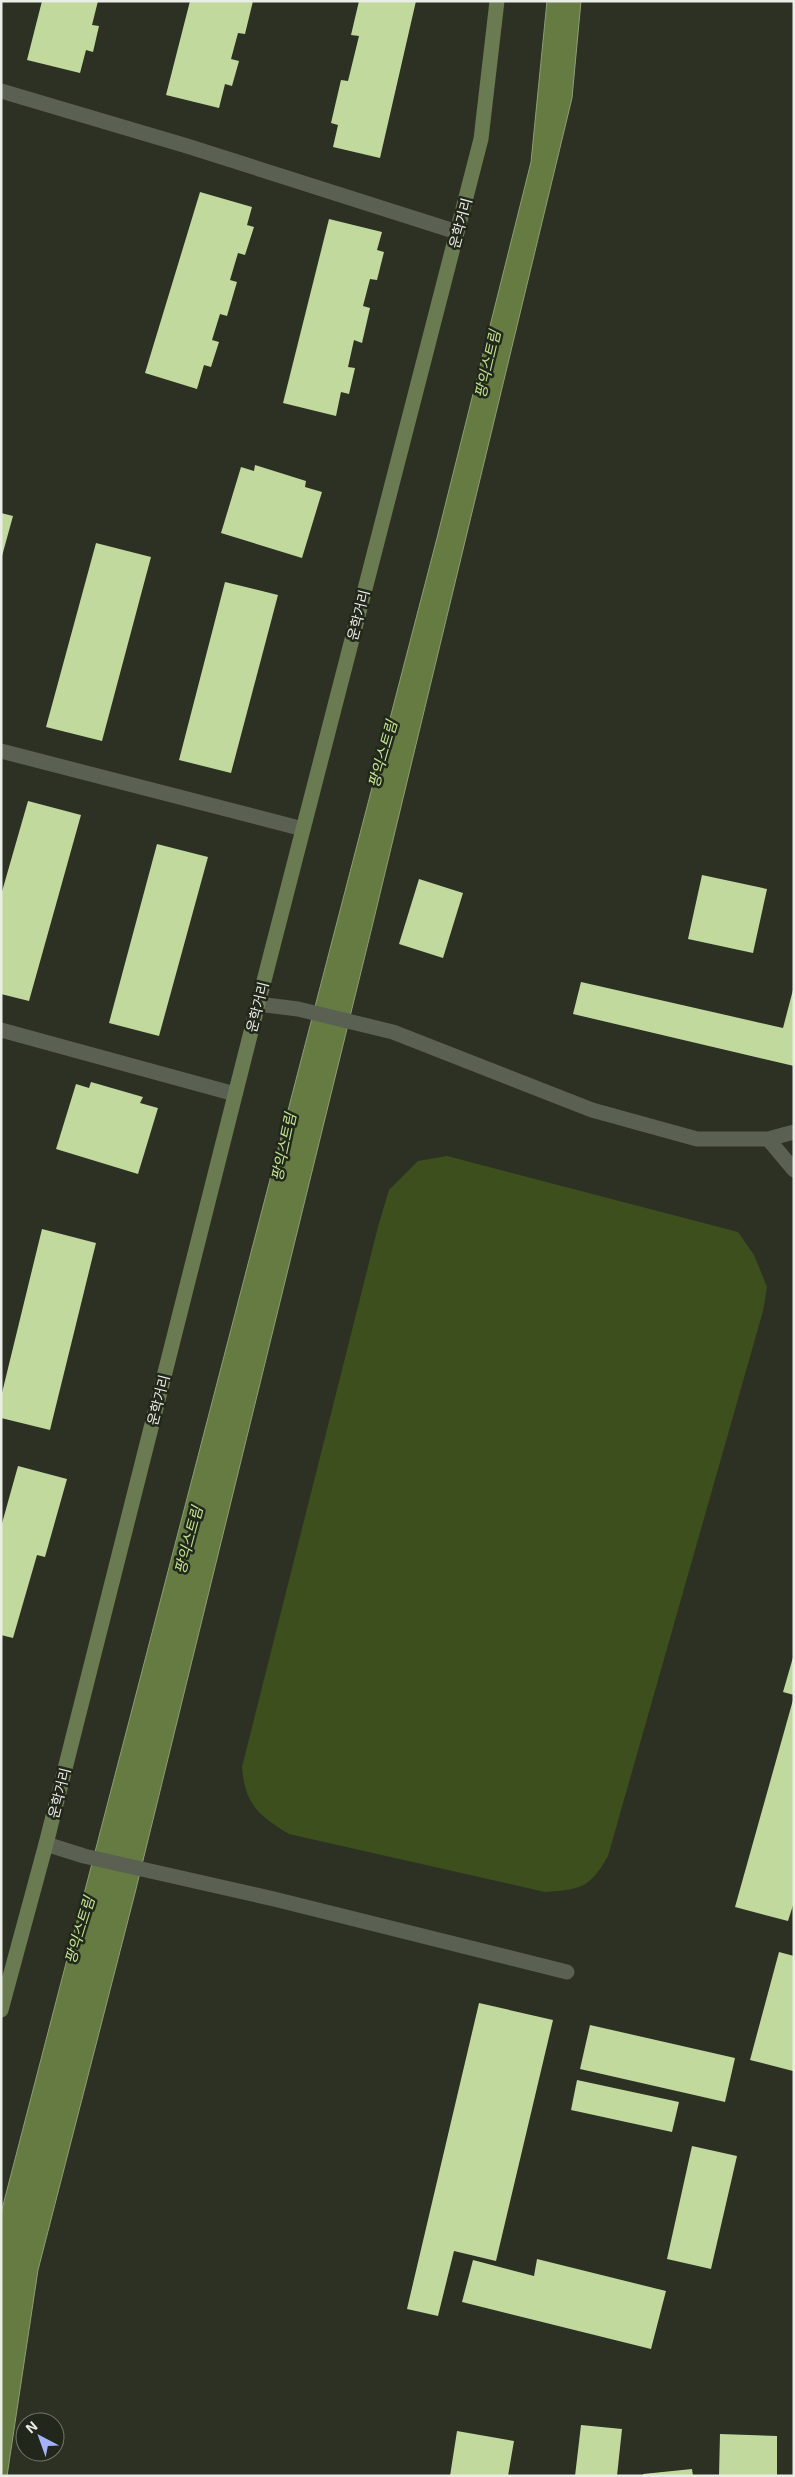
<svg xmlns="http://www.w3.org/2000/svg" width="795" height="2477" font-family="'Exo 2','Noto Sans KR',sans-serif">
	<rect width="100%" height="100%" fill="#2c3124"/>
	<path fill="#3e4f1e" d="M447,1156l291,76 16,23 13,32 -4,24 -155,545c-19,33 -27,33 -63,36l-256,-58c-31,-19 -44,-30 -47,-67l136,-540 11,-37 29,-29z"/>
	<path fill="#657b42" stroke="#8d9e73" d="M547,1h34l-9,97 -201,833 -236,962 -97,377 -31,206h-6v-263l436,-1675 94,-376z"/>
	<path fill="#c1d99d" d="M42,1h56l-6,24 7,1 -6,26 -7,-2 -6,23 -53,-13z
		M190,1h63l-8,33 -7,-1 -7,26 8,2 -7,25 -7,-2 -6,24 -53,-13z
		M359,1h57l-36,157 -47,-11 5,-22 -7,-2 10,-43 7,1 11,-45 -8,-1z
		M200,192l52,15 -5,18 7,2 -9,28 -7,-2 -8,27 7,2 -10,34 -7,-2 -8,26 7,2 -8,25 -7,-2 -7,24 -52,-16z
		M329,219l53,13 -5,18 7,2 -7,28 -7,-1 -7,27 7,2 -8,35 -8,-3 -6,27 7,1 -6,26 -8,-2 -5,24 -53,-13z
		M255,465l51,16 -1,6 17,5 -20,66 -81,-25 20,-66 13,4z
		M1,513l12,3 -11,40h-1z
		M96,543l55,14 -49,184 -56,-14z
		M225,582l53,13 -47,178 -52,-13z
		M28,801l53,14 -52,186 -28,-7v-99z
		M157,844l51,13 -49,179 -50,-13z
		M702,875l65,14 -14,64 -65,-14z
		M419,879l44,14 -20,65 -44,-14z
		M581,982l202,46 11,-42v80l-221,-52z
		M91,1082l52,15 -3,6 18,5 -20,66 -82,-25 20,-65 13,4z
		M42,1229l54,14 -46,187 -49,-12v-21z
		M18,1466l49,13 -22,78 -8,-2 -24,83 -12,-3v-108z
		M794,1654v41l-11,-3z
		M793,1700l1,202 -6,19 -53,-14z
		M779,1952l15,4 -1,115 -43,-11z
		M479,2003l74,17 -57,241 -42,-10 -16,65 -31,-7z
		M590,2025l145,33 -10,44 -145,-33z
		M577,2080l102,22 -7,30 -101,-22z
		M692,2146l45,10 -26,113 -44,-10z
		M537,2259l129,32 -15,58 -189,-47 11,-42 61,16z
		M581,2425l41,4 -5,47h-42z
		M457,2431l57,10 -6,35h-58z
		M720,2434l57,2v40h-58z
		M692,2469l1,7h-50v-2z"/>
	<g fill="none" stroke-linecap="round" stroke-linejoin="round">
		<path stroke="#5a6052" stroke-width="15" d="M1,91l186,55 270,86
			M1,751l302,78
			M258,1004l40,5 95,23 199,78 105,29h71l26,-7
			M1,1030l234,64
			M768,1139l26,31
			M46,1844l38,12 190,43 293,73"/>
		<path stroke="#6b7b51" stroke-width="15" d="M1,2010l45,-166 212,-840 223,-865 16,-138"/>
	</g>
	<g text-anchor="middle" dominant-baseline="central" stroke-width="5" stroke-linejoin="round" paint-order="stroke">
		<g font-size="14" fill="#eaeee6" stroke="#22271b">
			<text transform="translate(460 223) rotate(-75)">운학거리</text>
			<text transform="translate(358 615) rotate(-76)">운학거리</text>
			<text transform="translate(257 1007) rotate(-76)">운학거리</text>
			<text transform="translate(158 1400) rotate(-76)">운학거리</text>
			<text transform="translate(59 1793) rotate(-76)">운학거리</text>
		</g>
		<g font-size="15" font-style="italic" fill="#c4e590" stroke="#22271b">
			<text transform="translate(487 364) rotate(-77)">팡익스트림</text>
			<text transform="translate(382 754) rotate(-74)">팡익스트림</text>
			<text transform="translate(283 1147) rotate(-78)">팡익스트림</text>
			<text transform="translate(188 1540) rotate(-75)">팡익스트림</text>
			<text transform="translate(79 1930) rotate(-73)">팡익스트림</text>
		</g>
	</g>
	<rect width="795" height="2477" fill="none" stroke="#eaeee6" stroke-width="5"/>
	<g transform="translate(40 2437) rotate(319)"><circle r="24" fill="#22271b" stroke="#72776c"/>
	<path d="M0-4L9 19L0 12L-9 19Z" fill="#a4b2fc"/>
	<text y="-8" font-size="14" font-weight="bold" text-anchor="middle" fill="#eaeee6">N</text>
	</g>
</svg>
